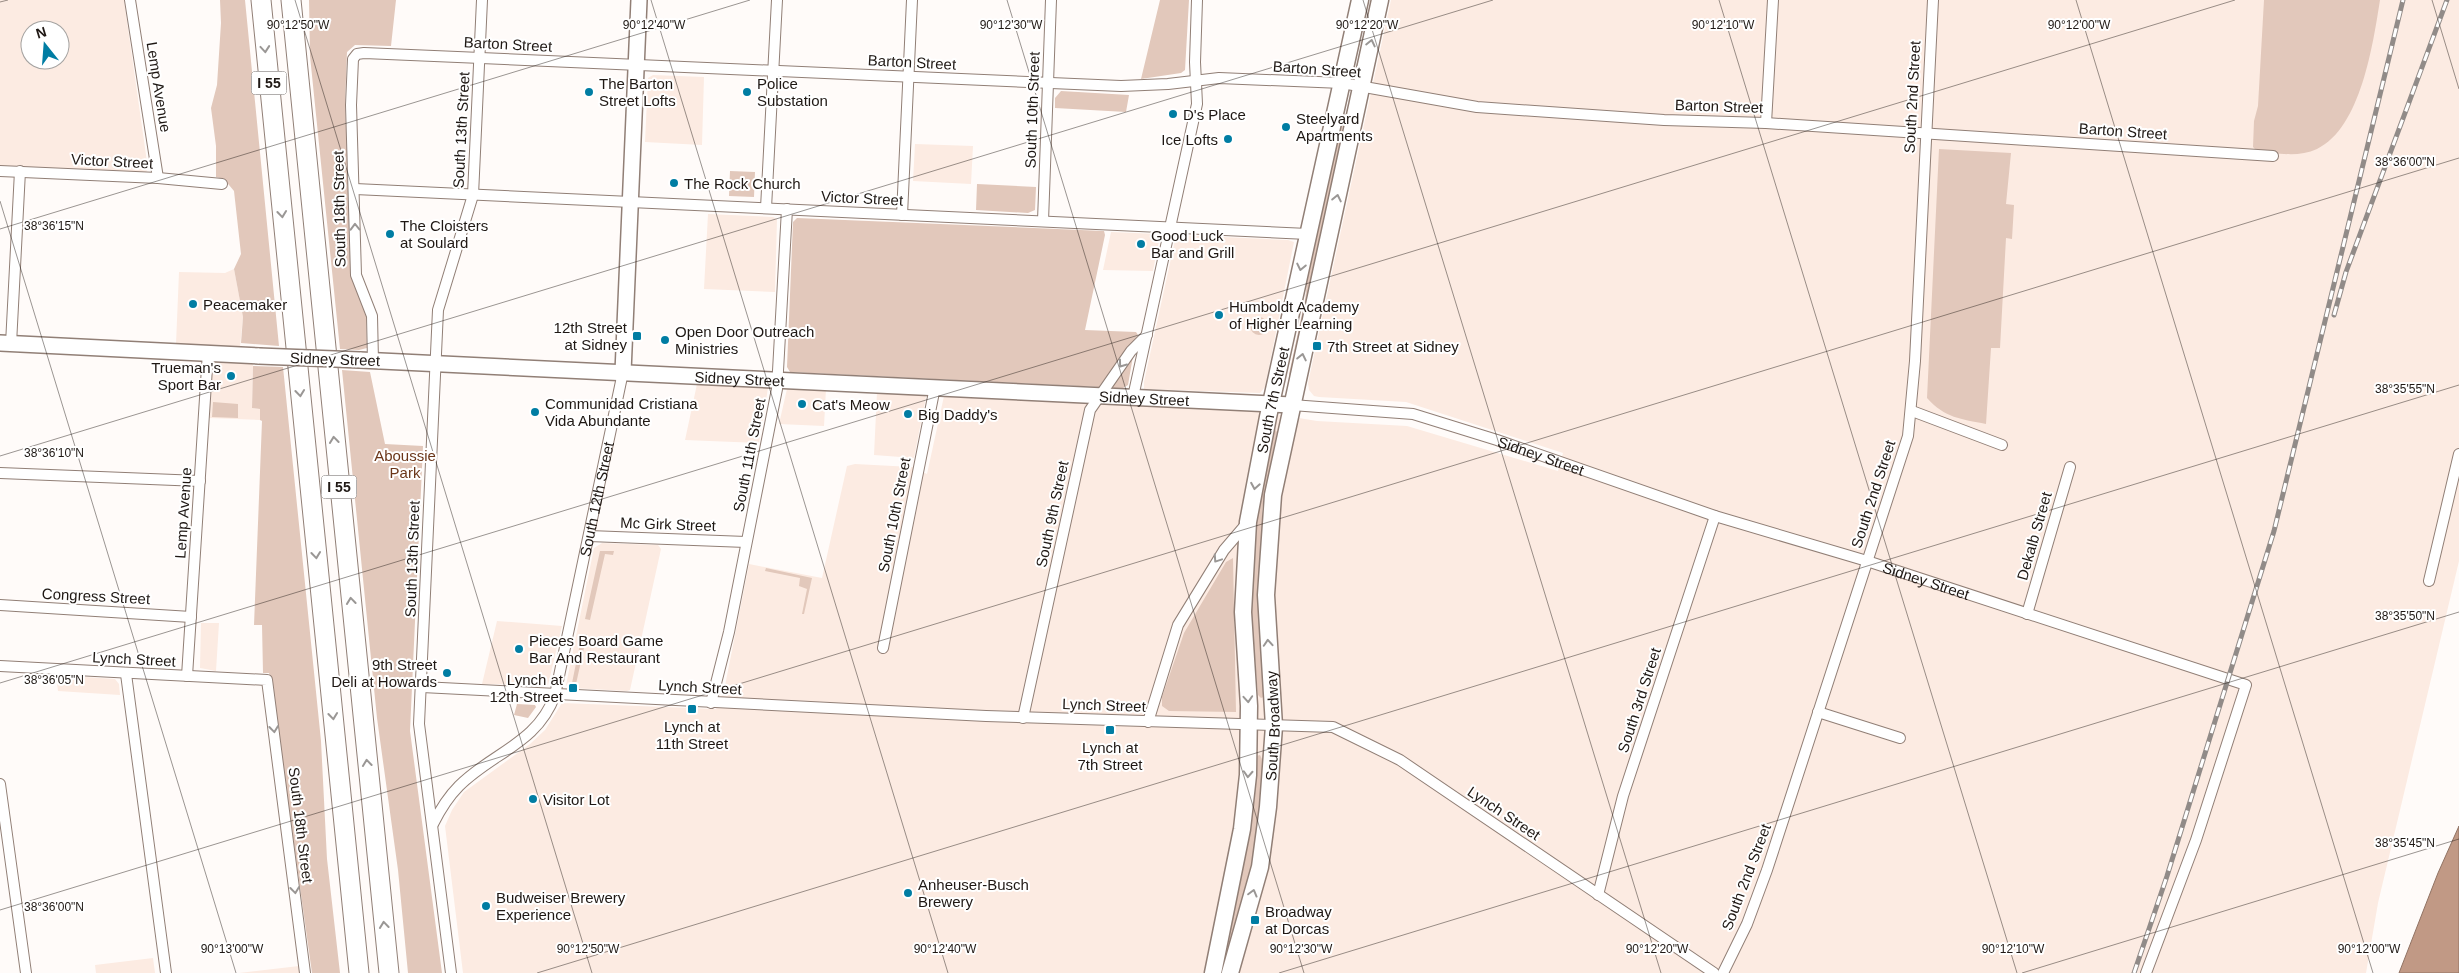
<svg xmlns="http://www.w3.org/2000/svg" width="2459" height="973" font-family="Helvetica,sans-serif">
	<rect width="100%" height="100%" fill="#fffbf9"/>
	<path fill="#fcebe2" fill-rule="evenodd" d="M0,0h124l24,169 -2,3 -146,-5zM30,30h30v30h-30z
		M1391,0h1068v561l-81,342 -12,70h-1903l-18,-147 7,-16 12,-18 66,-48 15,-14 17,-27 154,6 8,-18 25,-127 73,14 25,-112 8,-2 57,3 15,7 17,-78 301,13 72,12 90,5 151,45 5,-18 -157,-51 -87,-5 -5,-1 -5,-6 -1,-7z
		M653,75l51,2 -2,68 -57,-3 3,-64z
		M915,144l58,2 -2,38 -58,-3z
		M708,214l65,3 4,2 -2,73 -71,-3z
		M1111,232l47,2 1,7 -6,30 -50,-1z
		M1180,235l108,5 6,2 -29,145 -5,6 -116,-4v-7l31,-142z
		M234,269l9,48 -3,30 -64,-3 3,-72 46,1z
		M217,361l36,2 -1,45 8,1v11l-51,-2 2,-51 2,-5z
		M697,384l71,4 -9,55 -74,-3z
		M787,389h39l-2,37 -45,-2z
		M877,392l45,2 4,3 -12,61 -40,-3z
		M602,543l56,2 3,4 -31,141 -3,1 -57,-3 -4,-3 28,-137z
		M497,621l65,5 -14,59 -66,-1z
		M201,623h18l-3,48 -16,-3z
		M56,675l59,4 4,5 1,11 -62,-4z
		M153,958l2,15h-59l-1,-8z
		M299,966l1,7h-61z"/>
	<path fill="#e2c8bb" d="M220,0h25l34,346 -38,-3 2,-26 -9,-48 7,-15 -7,-63 -10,-12 -8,-2v-31l-5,-38 6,-23 4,-62z
		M309,0h87l-5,46 -36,-1 -8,7 -2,52 8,176 13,34 1,34 -8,2 -19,-1 -30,-293z
		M1160,0h29l-4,70 -4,3 -40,6z
		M2264,0h116c-7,44 -19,128 -63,149 -19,9 -41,4 -60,2l-4,-4 1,-26 4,-15z
		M1061,91l68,4 -3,17 -71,-4v-10z
		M1342,116l2,3 -13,80 -41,179 -1,-4 16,-74 5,-43z
		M1939,149l72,4 -5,51 8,1 -2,34 -6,-1 -6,110h-9l-5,76c-25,-5 -41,-6 -59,-26z
		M730,171l25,1 -1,25 -25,-1z
		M977,184l59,3 -1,23 -7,3 -52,-3z
		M797,218l307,13 1,4 -20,95 51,2 2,3 -39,52 -309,-15 -3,-5 6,-145z
		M1250 326a9 9 0 1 1 18 0a9 9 0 1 1-18 0Z
		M1133,356l-5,29 -5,3h-10l-1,-1z
		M253,366l30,1 38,374 6,118 13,114h-28l-41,-293 -2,-7h-6l-1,-48h-8l8,-204 -2,-1v-11l-8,-1z
		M342,370l28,2 15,72 38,2 -13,285 32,242h-34l-10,-103 -21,-152z
		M213,402l25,2v14l-26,-1z
		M1274,428l3,4 -15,77 4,187 -5,2 -3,-3 -9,-109 4,-59z
		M600,551h14l-1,4 -8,-1 -15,66 -5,-1z
		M1233,558l3,154 -67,-1 -7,-5v-9l22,-64 42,-71z
		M766,568l46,10 -8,36h-2l5,-25 -8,-3 1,-8 -35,-7z
		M582,634h5l-11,50 -4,-1z
		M517,704l18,1 1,2 -8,11 -14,-3z
		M1260,755l3,6 -9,103 -22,83 -8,-2 19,-81 13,-108z"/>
	<path fill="#c19985" stroke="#907263" d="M2459,826v147h-60l39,-100z"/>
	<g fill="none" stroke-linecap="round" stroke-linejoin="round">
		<g stroke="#917f76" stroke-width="12">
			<g id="street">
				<path d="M130,0l28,178"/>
				<path d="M1766,123l7,-123"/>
				<path d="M0,171l158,7 64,6"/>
				<path d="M355,189l953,45"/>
				<path d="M766,208l11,-208"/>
				<path d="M902,215l10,-215"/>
				<path d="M1043,221l8,-221"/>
				<path d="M11,344l9,-173"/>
				<path d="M373,361l-1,-45 -16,-41 -5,-170 2,-46 4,-5 7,-1 757,33 47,-2 51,-6 123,5 135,24 187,13 102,3 507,33"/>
				<path d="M1133,397l64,-293 -2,-42 2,-62"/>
				<path id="s1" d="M1292,405l121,9 84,26 218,76 152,45 379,124 -50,155 -50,133"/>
				<path d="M1912,411l90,34"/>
				<path d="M0,473l200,8"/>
				<path d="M589,536l157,6"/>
				<path d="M2429,581l30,-127"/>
				<path d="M0,605l191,12"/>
				<path d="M2027,614l43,-147"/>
				<path d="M883,648l52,-261"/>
				<path d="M0,666l267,14 38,293"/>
				<path d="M126,674l40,299"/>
				<path d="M187,676l21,-324"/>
				<path d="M422,687l564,29 347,11 67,33 314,213"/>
				<path d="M711,703l18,-71 48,-243 10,-180"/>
				<path d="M1818,712l82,26"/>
				<path d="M1023,718l67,-308 41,-59 16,-16"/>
				<path d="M1148,722l30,-97 46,-75 24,-28"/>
				<path d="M0,784l26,189"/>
				<path id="s2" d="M433,824c7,-14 15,-27 26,-38 34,-34 78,-42 96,-91l68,-323"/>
				<path d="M1598,895l25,-99 92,-280"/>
				<path d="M451,973l-32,-249 19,-414 35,-115 9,-195"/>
				<path d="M1723,973l24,-49 20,-54 141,-434 7,-75 18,-361"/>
			</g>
		</g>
		<g stroke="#917f76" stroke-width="18">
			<g id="secondary">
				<path d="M0,343l259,13"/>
				<path id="s3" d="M360,360l932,45"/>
				<path d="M623,372l16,-372"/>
			</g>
		</g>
		<g stroke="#917f76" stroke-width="19">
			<g id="primary">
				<path id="s4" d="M1213,973l29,-144 6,-54 1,-69 -6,-94 5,-90 20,-105 92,-417"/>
				<path id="s5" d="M1230,973l30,-106 8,-60 6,-81 -8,-131 7,-100 107,-495"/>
			</g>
		</g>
		<g stroke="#917f76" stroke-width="21">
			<path id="highway" d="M261,0l98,973
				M291,0l98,973"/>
		</g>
		<use href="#street" stroke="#fff" stroke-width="10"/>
		<use href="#secondary" stroke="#fff" stroke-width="15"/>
		<use href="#primary" stroke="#fff" stroke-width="16"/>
		<use href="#highway" stroke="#fff" stroke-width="19"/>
		<g stroke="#918b88" stroke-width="5">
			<path id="rail" d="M2334,315l12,-43 101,-272
				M2134,973l33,-97 107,-345 129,-531"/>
		</g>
		<use href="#rail" stroke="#fff" stroke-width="3" stroke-dasharray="9" stroke-linecap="butt"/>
		<g stroke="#917f76" stroke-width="18" stroke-linecap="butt">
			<path id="secondary-bridge" d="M259,356l101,4"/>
		</g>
		<use href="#secondary-bridge" stroke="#fff" stroke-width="15"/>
	</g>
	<defs><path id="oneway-chevron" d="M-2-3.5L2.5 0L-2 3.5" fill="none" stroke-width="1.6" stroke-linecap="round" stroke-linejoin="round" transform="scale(1.25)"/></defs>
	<g stroke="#9a9795">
		<use href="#oneway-chevron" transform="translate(1371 43) rotate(-77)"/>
		<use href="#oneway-chevron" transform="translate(265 49) rotate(85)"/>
		<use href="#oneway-chevron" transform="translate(1337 198) rotate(-78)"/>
		<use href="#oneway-chevron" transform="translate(282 214) rotate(84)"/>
		<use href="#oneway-chevron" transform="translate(355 227) rotate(-91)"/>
		<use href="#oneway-chevron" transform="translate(1301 267) rotate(102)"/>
		<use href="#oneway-chevron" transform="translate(1302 357) rotate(-78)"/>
		<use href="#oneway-chevron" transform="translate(1122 364) rotate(126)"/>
		<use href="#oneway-chevron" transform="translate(300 393) rotate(84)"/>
		<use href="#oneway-chevron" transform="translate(334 440) rotate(-96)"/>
		<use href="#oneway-chevron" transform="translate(1255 486) rotate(100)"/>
		<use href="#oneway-chevron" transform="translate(316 555) rotate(84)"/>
		<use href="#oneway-chevron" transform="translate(1217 559) rotate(124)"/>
		<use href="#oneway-chevron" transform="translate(351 601) rotate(-96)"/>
		<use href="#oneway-chevron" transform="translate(1268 643) rotate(-94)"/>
		<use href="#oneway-chevron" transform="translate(1248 699) rotate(86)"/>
		<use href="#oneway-chevron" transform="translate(333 716) rotate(84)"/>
		<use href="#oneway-chevron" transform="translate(274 729) rotate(83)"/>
		<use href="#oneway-chevron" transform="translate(367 763) rotate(-96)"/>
		<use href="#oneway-chevron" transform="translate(1248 774) rotate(93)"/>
		<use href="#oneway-chevron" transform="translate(295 890) rotate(83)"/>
		<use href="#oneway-chevron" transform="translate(1253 893) rotate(-75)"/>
		<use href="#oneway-chevron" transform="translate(384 925) rotate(-96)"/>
	</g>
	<path fill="none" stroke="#1f1814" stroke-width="1" stroke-opacity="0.45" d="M295,0l297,973M651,0l297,973M1007,0l297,973M1363,0l298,973M1719,0l298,973M2076,0l297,973M2432,0l27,89M0,2l8,-2M0,201l236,772M0,229l750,-229M0,456l1493,-456M0,683l2235,-683M0,910l2459,-752M537,973l1922,-588M1279,973l1180,-361M2022,973l437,-134"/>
	<g fill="#007da3" stroke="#fff" stroke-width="2">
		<circle cx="589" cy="92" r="5"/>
		<circle cx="747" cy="92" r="5"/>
		<circle cx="1173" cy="114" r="5"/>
		<circle cx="1286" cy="127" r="5"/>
		<circle cx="1228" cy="139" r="5"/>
		<circle cx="674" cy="183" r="5"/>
		<circle cx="390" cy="234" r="5"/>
		<circle cx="1141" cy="244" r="5"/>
		<circle cx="193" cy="304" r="5"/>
		<circle cx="1219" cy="315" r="5"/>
		<rect x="632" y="331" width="10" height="10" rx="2.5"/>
		<circle cx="665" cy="340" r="5"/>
		<rect x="1312" y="341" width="10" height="10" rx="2.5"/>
		<circle cx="231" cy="376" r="5"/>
		<circle cx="802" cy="404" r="5"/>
		<circle cx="535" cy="412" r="5"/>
		<circle cx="908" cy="414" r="5"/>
		<circle cx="519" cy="649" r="5"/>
		<circle cx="447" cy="673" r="5"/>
		<rect x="568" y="683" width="10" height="10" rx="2.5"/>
		<rect x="687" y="704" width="10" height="10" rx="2.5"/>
		<rect x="1105" y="725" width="10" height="10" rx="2.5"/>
		<circle cx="533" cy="799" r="5"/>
		<circle cx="908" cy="893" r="5"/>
		<circle cx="486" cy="906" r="5"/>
		<rect x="1250" y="915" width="10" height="10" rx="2.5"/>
	</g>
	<g text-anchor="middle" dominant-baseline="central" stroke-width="4" stroke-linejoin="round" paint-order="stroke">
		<g fill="#fff" stroke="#625d5a" stroke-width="1">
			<rect x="251.5" y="71.5" width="35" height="23" rx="4"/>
			<rect x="321.5" y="475.5" width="35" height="23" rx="4"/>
		</g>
		<g font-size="14" font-weight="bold" fill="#1f1814">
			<text x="269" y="83">I 55</text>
			<text x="339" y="487">I 55</text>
		</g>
		<g font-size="15" fill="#1f1814" stroke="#fff">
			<text transform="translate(508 44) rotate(3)">Barton Street</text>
			<text transform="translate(912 62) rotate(3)">Barton Street</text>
			<text transform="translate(1317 69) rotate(4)">Barton Street</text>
			<text transform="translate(159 87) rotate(81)">Lemp Avenue</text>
			<text transform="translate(1912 97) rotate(-87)">South 2nd Street</text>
			<text transform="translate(1719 106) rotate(2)">Barton Street</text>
			<text transform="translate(1032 110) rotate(-88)">South 10th Street</text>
			<text transform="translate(461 130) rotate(-87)">South 13th Street</text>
			<text transform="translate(2123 131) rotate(4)">Barton Street</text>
			<text transform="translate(112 161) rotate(3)">Victor Street</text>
			<text transform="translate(862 198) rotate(3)">Victor Street</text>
			<text transform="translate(339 209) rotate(-91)">South 18th Street</text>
			<text transform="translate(335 359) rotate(2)">Sidney Street</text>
			<text stroke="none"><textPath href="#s3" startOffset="380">Sidney Street</textPath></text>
			<text stroke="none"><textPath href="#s3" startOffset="785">Sidney Street</textPath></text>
			<text stroke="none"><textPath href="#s4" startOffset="579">South 7th Street</textPath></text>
			<text transform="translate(749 455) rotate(-79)">South 11th Street</text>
			<text stroke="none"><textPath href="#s1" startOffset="256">Sidney Street</textPath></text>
			<text transform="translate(1873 494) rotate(-72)">South 2nd Street</text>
			<text stroke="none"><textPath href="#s2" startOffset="381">South 12th Street</textPath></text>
			<text transform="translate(183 513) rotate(-86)">Lemp Avenue</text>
			<text transform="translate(1052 514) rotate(-78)">South 9th Street</text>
			<text transform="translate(894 515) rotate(-79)">South 10th Street</text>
			<text transform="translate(668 524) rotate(2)">Mc Girk Street</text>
			<text transform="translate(2034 536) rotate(-74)">Dekalb Street</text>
			<text transform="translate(412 559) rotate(-88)">South 13th Street</text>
			<text stroke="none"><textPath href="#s1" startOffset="661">Sidney Street</textPath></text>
			<text transform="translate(96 596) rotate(3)">Congress Street</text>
			<text transform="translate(134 659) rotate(3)">Lynch Street</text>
			<text transform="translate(700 687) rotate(3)">Lynch Street</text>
			<text transform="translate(1639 700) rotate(-72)">South 3rd Street</text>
			<text transform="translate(1104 705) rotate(2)">Lynch Street</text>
			<text stroke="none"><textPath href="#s5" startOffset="252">South Broadway</textPath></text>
			<text transform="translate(1504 813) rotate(34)">Lynch Street</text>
			<text transform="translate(301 825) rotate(83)">South 18th Street</text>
			<text transform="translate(1746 877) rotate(-69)">South 2nd Street</text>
		</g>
		<g font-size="15" fill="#1f1814" stroke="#fff" text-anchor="start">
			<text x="599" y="83">The Barton<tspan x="599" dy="17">Street Lofts</tspan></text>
			<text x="757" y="83">Police<tspan x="757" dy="17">Substation</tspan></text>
			<text x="1183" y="114">D's Place</text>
			<text x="1296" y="118">Steelyard<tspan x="1296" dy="17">Apartments</tspan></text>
			<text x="1218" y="139" text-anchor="end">Ice Lofts</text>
			<text x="684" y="183">The Rock Church</text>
			<text x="400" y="225">The Cloisters<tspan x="400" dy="17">at Soulard</tspan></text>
			<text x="1151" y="235">Good Luck<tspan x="1151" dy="17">Bar and Grill</tspan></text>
			<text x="203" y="304">Peacemaker</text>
			<text x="1229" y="306">Humboldt Academy<tspan x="1229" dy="17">of Higher Learning</tspan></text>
			<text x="627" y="327" text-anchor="end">12th Street<tspan x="627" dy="17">at Sidney</tspan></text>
			<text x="675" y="331">Open Door Outreach<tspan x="675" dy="17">Ministries</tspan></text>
			<text x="1327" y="346">7th Street at Sidney</text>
			<text x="221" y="367" text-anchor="end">Trueman's<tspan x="221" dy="17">Sport Bar</tspan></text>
			<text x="545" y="403">Communidad Cristiana<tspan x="545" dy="17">Vida Abundante</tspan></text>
			<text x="812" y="404">Cat's Meow</text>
			<text x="918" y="414">Big Daddy's</text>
			<text x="529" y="640">Pieces Board Game<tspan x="529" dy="17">Bar And Restaurant</tspan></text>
			<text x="437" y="664" text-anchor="end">9th Street<tspan x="437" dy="17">Deli at Howards</tspan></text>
			<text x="563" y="679" text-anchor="end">Lynch at<tspan x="563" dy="17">12th Street</tspan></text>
			<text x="692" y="726" text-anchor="middle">Lynch at<tspan x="692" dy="17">11th Street</tspan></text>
			<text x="1110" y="747" text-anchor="middle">Lynch at<tspan x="1110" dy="17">7th Street</tspan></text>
			<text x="543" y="799">Visitor Lot</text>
			<text x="918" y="884">Anheuser-Busch<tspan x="918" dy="17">Brewery</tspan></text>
			<text x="496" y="897">Budweiser Brewery<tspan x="496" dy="17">Experience</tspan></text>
			<text x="1265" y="911">Broadway<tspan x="1265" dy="17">at Dorcas</tspan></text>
		</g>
		<g font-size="15" fill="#6b3619" stroke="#fff">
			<text x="405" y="455">Aboussie<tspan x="405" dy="17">Park</tspan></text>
		</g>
	</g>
	<g font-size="12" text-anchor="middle" fill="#1f1814" stroke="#fff" stroke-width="4" stroke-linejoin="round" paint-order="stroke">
		<text x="298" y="29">90°12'50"W</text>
		<text x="654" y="29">90°12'40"W</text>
		<text x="1011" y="29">90°12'30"W</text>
		<text x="1367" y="29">90°12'20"W</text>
		<text x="1723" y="29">90°12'10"W</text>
		<text x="2079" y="29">90°12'00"W</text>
		<text x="2405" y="166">38°36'00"N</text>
		<text x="54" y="230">38°36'15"N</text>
		<text x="2405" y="393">38°35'55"N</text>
		<text x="54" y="457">38°36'10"N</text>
		<text x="2405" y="620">38°35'50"N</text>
		<text x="54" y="684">38°36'05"N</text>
		<text x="2405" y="847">38°35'45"N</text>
		<text x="54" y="911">38°36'00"N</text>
		<text x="232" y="953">90°13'00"W</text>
		<text x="588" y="953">90°12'50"W</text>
		<text x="945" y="953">90°12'40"W</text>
		<text x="1301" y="953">90°12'30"W</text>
		<text x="1657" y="953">90°12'20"W</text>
		<text x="2013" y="953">90°12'10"W</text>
		<text x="2369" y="953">90°12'00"W</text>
	</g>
	<g transform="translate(45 45) rotate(343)"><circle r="24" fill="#ffffff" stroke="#a5a3a1"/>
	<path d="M0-4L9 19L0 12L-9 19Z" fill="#007da3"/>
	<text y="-8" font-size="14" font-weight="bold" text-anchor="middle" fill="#1f1814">N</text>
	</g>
</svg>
